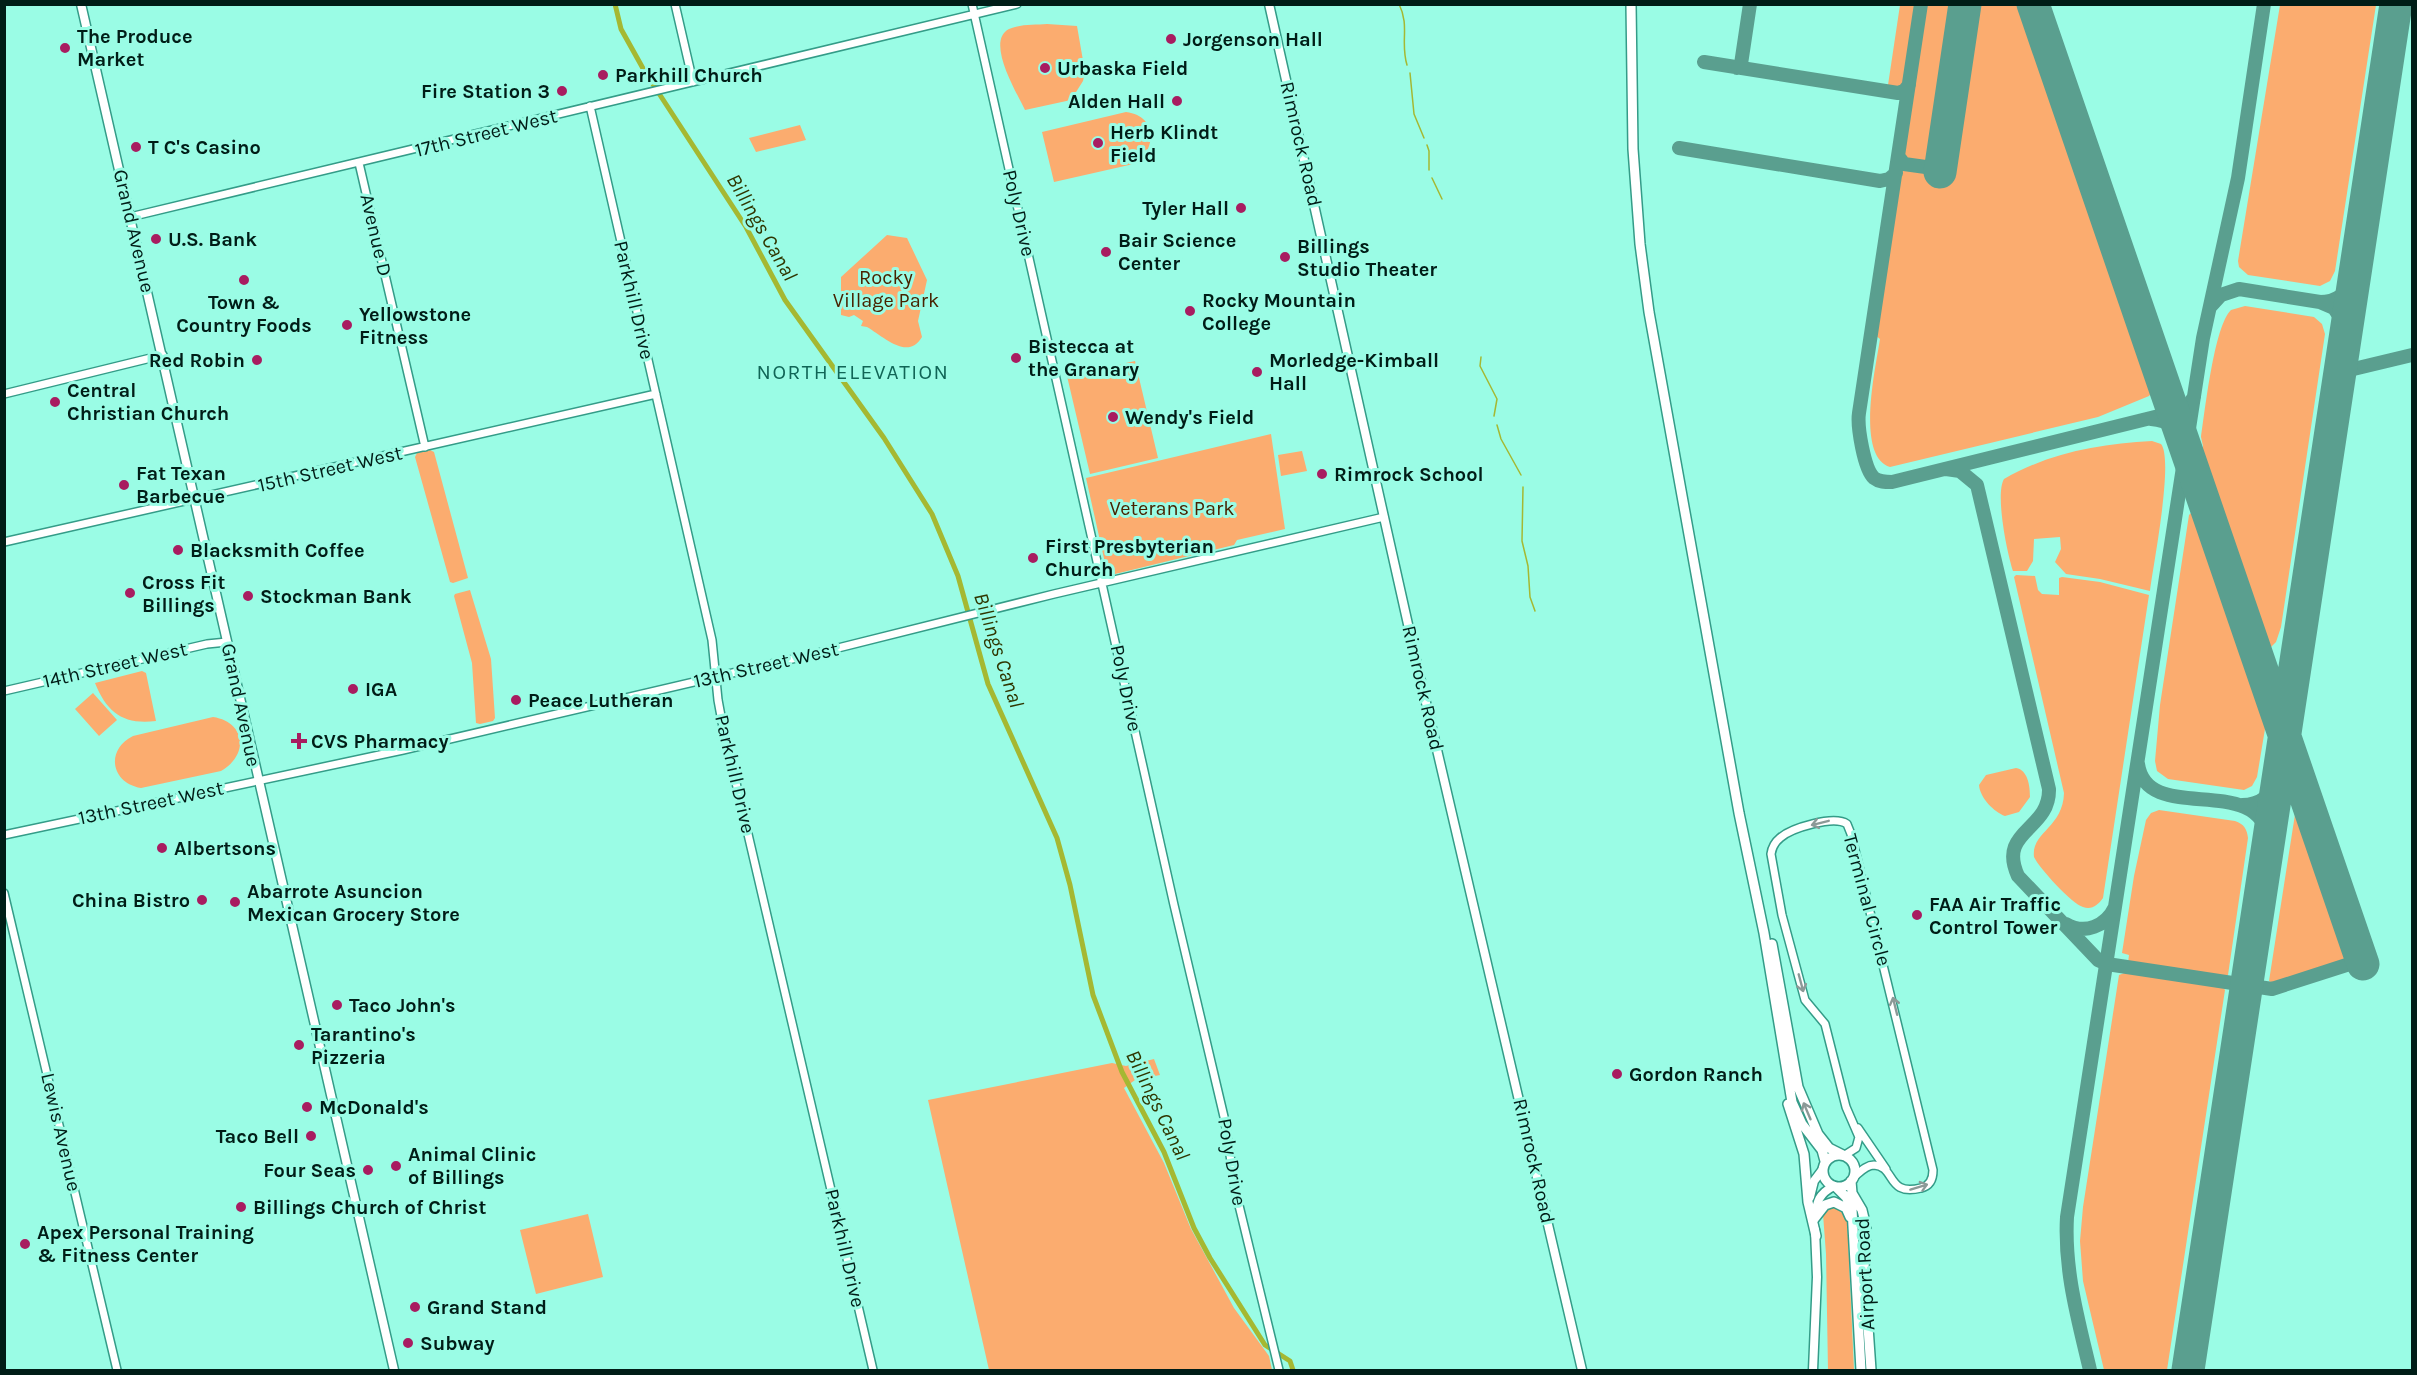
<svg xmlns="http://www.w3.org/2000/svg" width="2417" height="1375" font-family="Karla,sans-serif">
	<rect width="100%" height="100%" fill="#9afce5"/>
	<path fill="#fbac6f" d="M1900,5h17l-12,77 -10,7 -7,-4z
		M1925,5h32l-24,156 -10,2 -18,-6 -1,-11z
		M1973,5h51l130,377 -4,2 2,8 -3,4 -51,21 -208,50c-35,-11 -14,-101 -10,-128l-5,-4 24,-157 3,-8 12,-1 33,5z
		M2280,5h96l-41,266 -5,10 -10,5 -72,-11 -9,-8 -1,-6z
		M1047,24l30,2 8,46 -2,9 -12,19 -46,10c-8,-17 -40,-69 -16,-81 11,-5 26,-4 38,-5z
		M1126,112c30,4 31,33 12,51l-84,19 -12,-50z
		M800,125l6,15 -50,12 -7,-14z
		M887,235l20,3 20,42 -9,41 4,16c-14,24 -38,0 -55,-10l-6,-1 2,-5 -9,-6 -5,2 -8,-2v-38z
		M2245,306l69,11 8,7 3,10 -44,293 -5,15 -8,8 -5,-4 -63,-184 3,-16 -2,-9c4,-25 13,-111 30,-127z
		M1135,361l23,97 -68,16 -23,-98z
		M1271,434l14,95 -48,11 -3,5 -123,30 -4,-3 -21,-94z
		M2152,441l9,3c13,16 -8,122 -11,147l-50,-12 -34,-5 -11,-12 6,-13 -1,-12 -26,2 -1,22 -6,10h-14c-6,-18 -18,-77 -9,-92 47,-27 96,-35 148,-38z
		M430,450l4,2 34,126 -15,5 -3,-1 -35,-125 2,-4z
		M1302,451l5,20 -26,5 -3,-21z
		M2194,510l5,2 69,199 -11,66 -5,9 -8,4 -76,-11 -11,-8 -2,-10 5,-56 29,-190z
		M2016,575l19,1 3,14 4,4 17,1v-17l3,-1 38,5 49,13 -46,303c-5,7 -11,12 -20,9 -11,-3 -44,-39 -49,-50 -3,-25 29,-29 30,-64l-50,-216z
		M470,590l21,69 4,59 -2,3 -13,3 -4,-1 -4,-60 -18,-67 1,-2z
		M142,671l4,2 10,48c-32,4 -49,-8 -61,-38z
		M93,693l24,27 -18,16 -24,-27z
		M213,717c33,5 36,38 8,54l-80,17c-30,-5 -36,-38 -8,-52z
		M2016,768c12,2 14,18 14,29l-11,15 -14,4c-11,-4 -25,-18 -26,-31l7,-10z
		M2299,804l51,150 -5,7 -71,23 -5,-3 27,-173z
		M2159,810l76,11c9,3 12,8 13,17l-20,137 -3,2 -97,-14 1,-8 -7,-2 12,-77 12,-56 5,-7z
		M2130,971l92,15 3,4 -58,380h-63l-21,-89 -3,-40 3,-34 36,-232z
		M1154,1059l6,16 -25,5 -11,8 40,75 27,66 43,79 35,48 3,14h-283l-61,-270 184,-37 14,3z
		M1834,1206l13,11 7,153h-26l-2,-116 -3,-40z
		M588,1214l15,63 -67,17 -16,-64z"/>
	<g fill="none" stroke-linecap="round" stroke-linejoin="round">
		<path stroke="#a5b832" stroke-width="1.5" d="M1399,4c11,22 1,38 8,61
			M1410,73l4,41 10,24
			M1427,145l2,6v19
			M1432,178l10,21
			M1481,357l-1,9 17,33 -3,17
			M1497,425l4,14 20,36
			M1523,487l-1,54 6,25 2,31 5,14"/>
		<path stroke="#a5b832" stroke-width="5" d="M615,4l6,25 24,43 101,155 39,73 99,138 48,76 26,62 30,108 69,154 13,47 23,110 29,77 42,80 30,76 16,30 55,87 25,16 3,9"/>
		<path stroke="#5a9f8f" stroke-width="14" d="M1921,4l-62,409c-2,13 5,56 15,65 5,4 11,4 18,4l287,-71 9,-5 6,-9
			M1704,62l194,31 6,-2 5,-6
			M1737,68l4,-4 9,-60
			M1679,148l201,33 9,-2 7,-6
			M1898,156l6,8 36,5
			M2320,302c17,0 26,-9 35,-22
			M2210,307l11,-12 18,-6 81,13 14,6 14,21
			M2341,372l71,-17
			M2151,419c18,1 32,12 34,30
			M1946,469l14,2 17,14 72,304c1,42 -52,41 -31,87l80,84 9,4 165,25 90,-29
			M2138,764c9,63 121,6 131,76
			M2242,805c20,0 31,-11 37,-28
			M2066,924c19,11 40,2 49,-17
			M2090,1370c-12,-51 -26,-100 -23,-153l136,-879 35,-160 26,-174"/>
		<path stroke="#5a9f8f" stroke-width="33" d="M2033,4l330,960
			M1940,172l25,-168
			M2188,1370l208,-1366"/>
		<g stroke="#349c88" stroke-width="10">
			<path id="minor" d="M675,4l18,78
				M972,4l202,901 51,216 10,68 44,181
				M590,106l122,534 6,60 5,27 150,643
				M359,163l66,284
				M130,217l887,-213
				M4,394l159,-39
				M4,542l652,-148
				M4,691l203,-47 20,-2
				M4,835l399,-85 419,-98 232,-58 330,-77
				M4,893l113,477
				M1858,1128l28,41
				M1845,1155l11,-7 3,-11 -13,-30 -21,-83 -20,-24 -23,-85 -11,-61c1,-7 4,-12 9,-16 11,-10 54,-23 67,-14l4,10 82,336c0,9 -3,16 -12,18 -35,9 -25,-22 -47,-23 -8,0 -14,7 -20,12"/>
		</g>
		<g stroke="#349c88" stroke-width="11">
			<path id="major" d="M81,4l313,1366
				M1269,4l147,656 166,710
				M1810,1197l4,-16 9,-12
				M1814,1219c3,-17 4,-25 20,-33
				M1813,1370l4,-93 -2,-47"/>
		</g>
		<g stroke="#349c88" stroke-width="12">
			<path id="highway" d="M1631,4l2,145 7,95 9,68 90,501 25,120 28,169 10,22 20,26 3,11
				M1772,944l26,143 20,47 11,14 14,7
				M1788,1104l16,50 4,48 8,34
				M1823 1171a16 16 0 1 1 32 0a16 16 0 1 1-32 0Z
				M1851,1181l1,12 10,17 4,17 -2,42 7,101
				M1836,1187l10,10 6,12 9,161
				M1814,1219l11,-14 9,-3 12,6 4,9"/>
		</g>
		<use href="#minor" stroke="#fff" stroke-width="7"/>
		<use href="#major" stroke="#fff" stroke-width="8"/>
		<use href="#highway" stroke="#fff" stroke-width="9"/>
	</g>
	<defs><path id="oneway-shaft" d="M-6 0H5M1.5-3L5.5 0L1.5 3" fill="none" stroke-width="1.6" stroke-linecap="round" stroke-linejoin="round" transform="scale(1.5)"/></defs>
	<g stroke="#8c9997">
		<use href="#oneway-shaft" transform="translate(1820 823) rotate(166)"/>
		<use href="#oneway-shaft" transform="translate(1801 983) rotate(75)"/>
		<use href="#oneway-shaft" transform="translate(1895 1006) rotate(-104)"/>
		<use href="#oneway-shaft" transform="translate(1807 1111) rotate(-113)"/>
		<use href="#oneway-shaft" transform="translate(1919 1187) rotate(-17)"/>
	</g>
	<g fill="#a81c60" stroke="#9afce5" stroke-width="2">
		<circle cx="1171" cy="39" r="6"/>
		<circle cx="65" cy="48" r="6"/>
		<circle cx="1045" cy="68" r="6"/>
		<circle cx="603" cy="75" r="6"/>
		<circle cx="562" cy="91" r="6"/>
		<circle cx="1177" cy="101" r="6"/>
		<circle cx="1098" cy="143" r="6"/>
		<circle cx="136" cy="147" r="6"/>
		<circle cx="1241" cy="208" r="6"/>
		<circle cx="156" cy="239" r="6"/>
		<circle cx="1106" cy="252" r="6"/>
		<circle cx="1285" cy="257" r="6"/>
		<circle cx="244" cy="280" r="6"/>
		<circle cx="1190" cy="311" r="6"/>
		<circle cx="347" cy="325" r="6"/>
		<circle cx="1016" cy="358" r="6"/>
		<circle cx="257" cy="360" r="6"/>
		<circle cx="1257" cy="372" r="6"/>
		<circle cx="55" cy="402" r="6"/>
		<circle cx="1113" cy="417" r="6"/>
		<circle cx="1322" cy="474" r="6"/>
		<circle cx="124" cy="485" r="6"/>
		<circle cx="178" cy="550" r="6"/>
		<circle cx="1033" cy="558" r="6"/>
		<circle cx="130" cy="593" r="6"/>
		<circle cx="248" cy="596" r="6"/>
		<circle cx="353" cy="689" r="6"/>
		<circle cx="516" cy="700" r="6"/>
		<path d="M296 732h6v6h6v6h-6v6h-6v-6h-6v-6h6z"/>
		<circle cx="162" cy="848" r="6"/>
		<circle cx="202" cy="900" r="6"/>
		<circle cx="235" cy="902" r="6"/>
		<circle cx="1917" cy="915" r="6"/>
		<circle cx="337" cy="1005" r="6"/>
		<circle cx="299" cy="1045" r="6"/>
		<circle cx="1617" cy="1074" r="6"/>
		<circle cx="307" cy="1107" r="6"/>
		<circle cx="311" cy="1136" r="6"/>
		<circle cx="396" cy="1166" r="6"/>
		<circle cx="368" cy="1170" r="6"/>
		<circle cx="241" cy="1207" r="6"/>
		<circle cx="25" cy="1244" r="6"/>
		<circle cx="415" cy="1307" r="6"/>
		<circle cx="408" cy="1343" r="6"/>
	</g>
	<g text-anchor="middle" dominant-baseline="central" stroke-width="6" stroke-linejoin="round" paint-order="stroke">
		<g font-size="20" font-weight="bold" fill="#001d17" stroke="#9afce5" text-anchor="start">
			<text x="77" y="36">The Produce<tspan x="77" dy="23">Market</tspan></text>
			<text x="1183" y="39">Jorgenson Hall</text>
			<text x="1057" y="68">Urbaska Field</text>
			<text x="615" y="75">Parkhill Church</text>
			<text x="550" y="91" text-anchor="end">Fire Station 3</text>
			<text x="1165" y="101" text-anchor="end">Alden Hall</text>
			<text x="1110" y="132">Herb Klindt<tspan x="1110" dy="23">Field</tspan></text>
			<text x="148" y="147">T C's Casino</text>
			<text x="1229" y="208" text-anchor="end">Tyler Hall</text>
			<text x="168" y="239">U.S. Bank</text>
			<text x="1118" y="240">Bair Science<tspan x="1118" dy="23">Center</tspan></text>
			<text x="1297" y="246">Billings<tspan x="1297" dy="23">Studio Theater</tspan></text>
			<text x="1202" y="300">Rocky Mountain<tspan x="1202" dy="23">College</tspan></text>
			<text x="244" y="302" text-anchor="middle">Town &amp;<tspan x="244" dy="23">Country Foods</tspan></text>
			<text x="359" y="314">Yellowstone<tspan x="359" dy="23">Fitness</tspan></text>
			<text x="1028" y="346">Bistecca at<tspan x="1028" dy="23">the Granary</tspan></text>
			<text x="245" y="360" text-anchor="end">Red Robin</text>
			<text x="1269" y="360">Morledge-Kimball<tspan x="1269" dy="23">Hall</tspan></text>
			<text x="67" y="390">Central<tspan x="67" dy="23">Christian Church</tspan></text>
			<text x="1125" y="417">Wendy's Field</text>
			<text x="136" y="473">Fat Texan<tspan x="136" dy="23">Barbecue</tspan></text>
			<text x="1334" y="474">Rimrock School</text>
			<text x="1045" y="546">First Presbyterian<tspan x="1045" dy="23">Church</tspan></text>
			<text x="190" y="550">Blacksmith Coffee</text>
			<text x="142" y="582">Cross Fit<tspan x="142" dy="23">Billings</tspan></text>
			<text x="260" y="596">Stockman Bank</text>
			<text x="365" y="689">IGA</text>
			<text x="528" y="700">Peace Lutheran</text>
			<text x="311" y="741">CVS Pharmacy</text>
			<text x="174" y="848">Albertsons</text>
			<text x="247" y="891">Abarrote Asuncion<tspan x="247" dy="23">Mexican Grocery Store</tspan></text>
			<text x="190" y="900" text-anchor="end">China Bistro</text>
			<text x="1929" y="904">FAA Air Traffic<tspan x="1929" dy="23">Control Tower</tspan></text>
			<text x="349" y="1005">Taco John's</text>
			<text x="311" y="1034">Tarantino's<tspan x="311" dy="23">Pizzeria</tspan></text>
			<text x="1629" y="1074">Gordon Ranch</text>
			<text x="319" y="1107">McDonald's</text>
			<text x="299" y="1136" text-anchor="end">Taco Bell</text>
			<text x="408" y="1154">Animal Clinic<tspan x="408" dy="23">of Billings</tspan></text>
			<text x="356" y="1170" text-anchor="end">Four Seas</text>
			<text x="253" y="1207">Billings Church of Christ</text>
			<text x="37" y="1232">Apex Personal Training<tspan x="37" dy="23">&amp; Fitness Center</tspan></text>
			<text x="427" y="1307">Grand Stand</text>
			<text x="420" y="1343">Subway</text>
		</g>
		<g font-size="20" fill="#001d17" stroke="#9afce5">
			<text transform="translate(486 133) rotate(-14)">17th Street West</text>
			<text transform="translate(1301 144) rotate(77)">Rimrock Road</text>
			<text transform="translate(1019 213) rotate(77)">Poly Drive</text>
			<text transform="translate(134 231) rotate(77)">Grand Avenue</text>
			<text transform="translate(376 235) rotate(77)">Avenue D</text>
			<text transform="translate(634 300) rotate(77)">Parkhill Drive</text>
			<text transform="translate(330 469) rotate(-13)">15th Street West</text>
			<text transform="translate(115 665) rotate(-13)">14th Street West</text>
			<text transform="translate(766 665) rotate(-13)">13th Street West</text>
			<text transform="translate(1126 688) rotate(78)">Poly Drive</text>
			<text transform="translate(1423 688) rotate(77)">Rimrock Road</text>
			<text transform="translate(241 705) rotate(78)">Grand Avenue</text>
			<text transform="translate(735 774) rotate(77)">Parkhill Drive</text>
			<text transform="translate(151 803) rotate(-12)">13th Street West</text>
			<text transform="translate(1867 900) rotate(75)">Terminal Circle</text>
			<text transform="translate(61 1132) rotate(77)">Lewis Avenue</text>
			<text transform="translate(1534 1161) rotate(77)">Rimrock Road</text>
			<text transform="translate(1232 1162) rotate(80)">Poly Drive</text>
			<text transform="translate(845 1248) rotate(77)">Parkhill Drive</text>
			<text transform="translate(1865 1274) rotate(-93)">Airport Road</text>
		</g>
		<g font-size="20" fill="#482200" stroke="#9afce5">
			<text x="886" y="277">Rocky<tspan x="886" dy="23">Village Park</tspan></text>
			<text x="1172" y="508">Veterans Park</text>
		</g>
		<g font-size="21" font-style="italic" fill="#2f3600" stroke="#9afce5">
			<text transform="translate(762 227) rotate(60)">Billings Canal</text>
			<text transform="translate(999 650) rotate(72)">Billings Canal</text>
			<text transform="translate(1158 1105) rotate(64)">Billings Canal</text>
		</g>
		<g font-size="21" letter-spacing="1.5" fill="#106556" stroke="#9afce5">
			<text x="853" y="372">NORTH ELEVATION</text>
		</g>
	</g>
	<rect width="2417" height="1375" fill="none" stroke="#001d17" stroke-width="12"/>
</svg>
